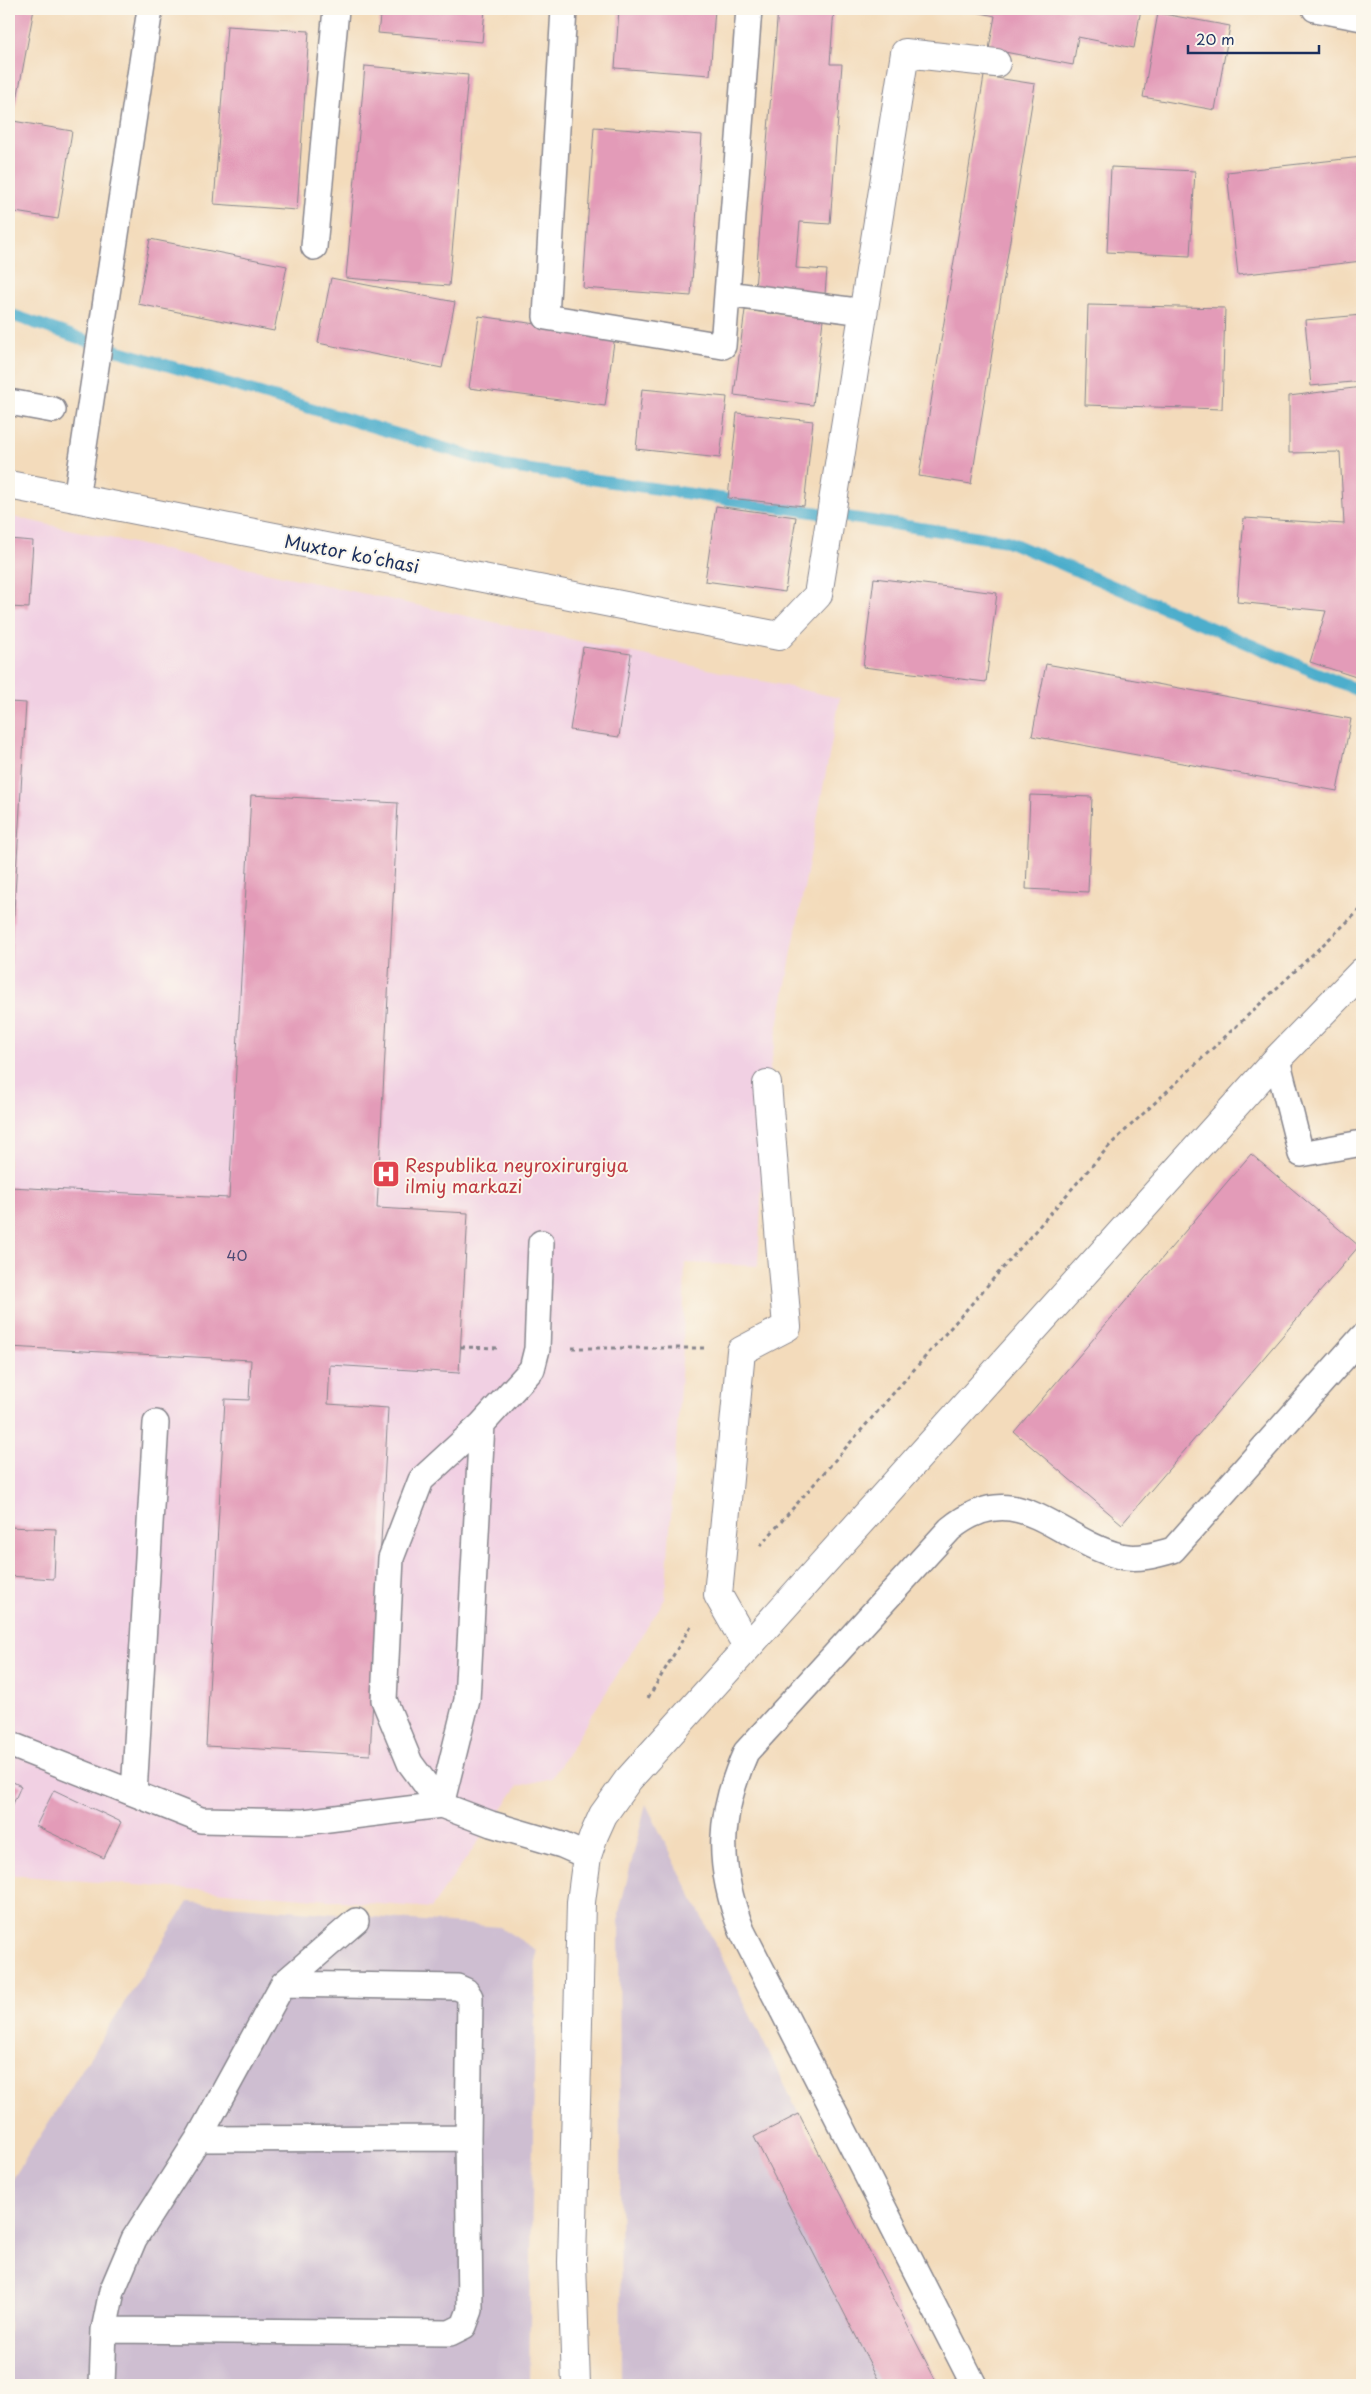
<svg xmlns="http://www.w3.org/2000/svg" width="1371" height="2394" font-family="'Playpen Sans',sans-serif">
	<rect width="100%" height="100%" fill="#fbf7ec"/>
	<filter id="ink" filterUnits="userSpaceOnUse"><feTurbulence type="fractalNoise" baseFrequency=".02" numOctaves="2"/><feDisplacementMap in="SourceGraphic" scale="10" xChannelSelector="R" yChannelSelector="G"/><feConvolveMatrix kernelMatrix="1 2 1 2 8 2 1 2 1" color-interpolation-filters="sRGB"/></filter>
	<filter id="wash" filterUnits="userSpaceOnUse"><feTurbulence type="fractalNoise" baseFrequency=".0096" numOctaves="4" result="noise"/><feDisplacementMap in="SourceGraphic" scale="20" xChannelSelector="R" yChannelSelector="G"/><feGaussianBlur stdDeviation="1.12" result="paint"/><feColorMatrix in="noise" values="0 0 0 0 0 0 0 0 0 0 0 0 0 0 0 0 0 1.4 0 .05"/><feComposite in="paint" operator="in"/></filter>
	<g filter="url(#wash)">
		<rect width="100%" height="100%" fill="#f3dbbb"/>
		<path fill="#f1d0e3" d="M9,516l831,182 -73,386 -9,182 -73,-3 -2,84 -18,252 -113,179 -34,8 -87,122 -422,-33z"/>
		<path fill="#cebed1" d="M646,1804l153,310 139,271h-317l-2,-473z
			M188,1902l312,25 36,23 -7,434 -520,1v-200z"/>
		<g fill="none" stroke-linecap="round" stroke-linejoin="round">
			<path stroke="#4daecc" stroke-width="12" d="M9,314l90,31 405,121 503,75 355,151"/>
		</g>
		<g id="blocks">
			<path fill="#e39bb8" d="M9,9h25l-21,112 59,10 -14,88 -49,-8z
				M381,9h104l-3,33 -104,-9z
				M619,9h96l-5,66 -95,-7z
				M778,9h56l-4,55h12l-12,160 -30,-2 -4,46 31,2 -2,24 -70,-6z
				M962,9h179l-7,39 -56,-11 -5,28 -84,-16 6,-33z
				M1158,13l72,13 -15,84 -72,-13z
				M227,26l82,5 -12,179 -83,-6z
				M365,66l103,9 -19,211 -103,-8z
				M984,76l51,8 -64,400 -52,-8z
				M594,127l108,8 -11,161 -108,-8z
				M1362,157v104l-124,14 -11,-103z
				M1111,167l84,4 -5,85 -83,-4z
				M150,239l137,27 -13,65 -136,-27z
				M331,278l124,24 -13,66 -124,-25z
				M1088,305l137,3 -3,101 -137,-4z
				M745,310l78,10 -10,85 -79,-10z
				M1362,315v66l-51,5 -6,-66z
				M479,316l136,19 -10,71 -136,-18z
				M1362,387v292l-52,-17 16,-51 -89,-9 7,-84 100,6 -4,-72 -51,1v-57z
				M642,389l85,8 -7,61 -84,-9z
				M737,413l76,8 -9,85 -76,-8z
				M716,506l80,11 -11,75 -80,-11z
				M9,539l24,2 -4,67 -20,-1z
				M874,578l123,15 -11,89 -123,-15z
				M583,647l48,7 -12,83 -49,-7z
				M1046,664l305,55 -14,72 -305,-55z
				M9,702l17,1 -16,278h-1z
				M251,795l147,8 -21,405 91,5 -9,160 -129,-8 -2,39 60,4 -18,347 -164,-9 19,-347 24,1 2,-40 -242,-13v-160l220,11z
				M1030,795l62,2 -4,95 -62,-3z
				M1251,1154l108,92 -237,278 -108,-92z
				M9,1527l47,2 -2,50 -45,-3z
				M9,1780l12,6 -12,27z
				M54,1790l67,32 -17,36 -68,-32z
				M799,2114l139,271h-57l-127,-248z"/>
		</g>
	</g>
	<g filter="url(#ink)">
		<use href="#blocks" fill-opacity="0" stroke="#87858c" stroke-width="1"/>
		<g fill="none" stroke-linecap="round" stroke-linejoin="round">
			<g stroke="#87858c" stroke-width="28">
				<path id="service" d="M564,9l-18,308 177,29 4,-52 137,18
					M1315,9l47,9
					M314,247l22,-238
					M727,294l22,-285
					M9,402l44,8
					M76,499l74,-490
					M1277,1059l24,95 61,-11
					M9,1744l192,76 103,2 137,-17 50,19 71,21 25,11
					M134,1793l22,-370
					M441,1805l-31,-42 -26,-63 7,-142 30,-78 61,-56 50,-55 5,-20 4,-106
					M441,1805l26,-105 15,-276
					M198,2139l270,-1
					M104,2330l346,3 14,-7 6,-16 -2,-172 2,-141 -4,-6 -9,-4 -174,-3
					M102,2385l2,-55 8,-39 22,-52 64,-100 85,-155 73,-63
					M974,2385l-232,-454c-26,-66 -24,-116 4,-179l204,-223c67,-55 106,11 170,27 18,4 36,-1 53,-6l189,-213"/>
			</g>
			<g stroke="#87858c" stroke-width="30">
				<path id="minor" d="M9,485l770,151 39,-41 87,-542 91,10
					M747,1646l-29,-51 23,-244 46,-24 -20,-243"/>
			</g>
			<g stroke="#87858c" stroke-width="30">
				<path id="tertiary" d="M576,2385l-4,-123 9,-360 6,-46 7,-21 9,-20 25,-35 649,-721 85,-87"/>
			</g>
			<path stroke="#87858c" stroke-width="3" stroke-dasharray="4 4" stroke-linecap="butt" d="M461,1347l39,1
				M572,1348h133
				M760,1546l351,-402 251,-236
				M648,1698l44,-74"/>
			<use href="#service" stroke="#fff" stroke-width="25"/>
			<use href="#minor" stroke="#fff" stroke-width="28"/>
			<use href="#tertiary" stroke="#fff" stroke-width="28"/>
		</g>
	</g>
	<defs>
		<g id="hospital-square" transform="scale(1.4375)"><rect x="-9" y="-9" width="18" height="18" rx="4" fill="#e0444e" stroke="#fbf7ec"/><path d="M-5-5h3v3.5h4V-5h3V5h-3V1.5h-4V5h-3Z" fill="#fff"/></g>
	</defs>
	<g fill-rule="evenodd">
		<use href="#hospital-square" x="386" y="1174"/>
	</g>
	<g text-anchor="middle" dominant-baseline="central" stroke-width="4" stroke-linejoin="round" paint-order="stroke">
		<g font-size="15" fill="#4d4a74">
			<text x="237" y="1254">40</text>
		</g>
		<g font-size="18" fill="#1b2f5e" stroke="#fbf7ec">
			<text transform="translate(352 553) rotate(11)">Muxtor koʻchasi</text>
		</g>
		<g font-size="18" fill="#be3a42" stroke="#fbf7ec" text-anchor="start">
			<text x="405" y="1164">Respublika neyroxirurgiya<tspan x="405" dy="21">ilmiy markazi</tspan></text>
		</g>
	</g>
	<rect width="1371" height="2394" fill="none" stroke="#fbf7ec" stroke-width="30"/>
	<path d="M1188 45v8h131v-8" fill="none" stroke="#1b2f5e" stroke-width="2.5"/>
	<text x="1196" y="45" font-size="15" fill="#1b2f5e" stroke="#fbf7ec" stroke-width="4" paint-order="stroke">20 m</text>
</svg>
